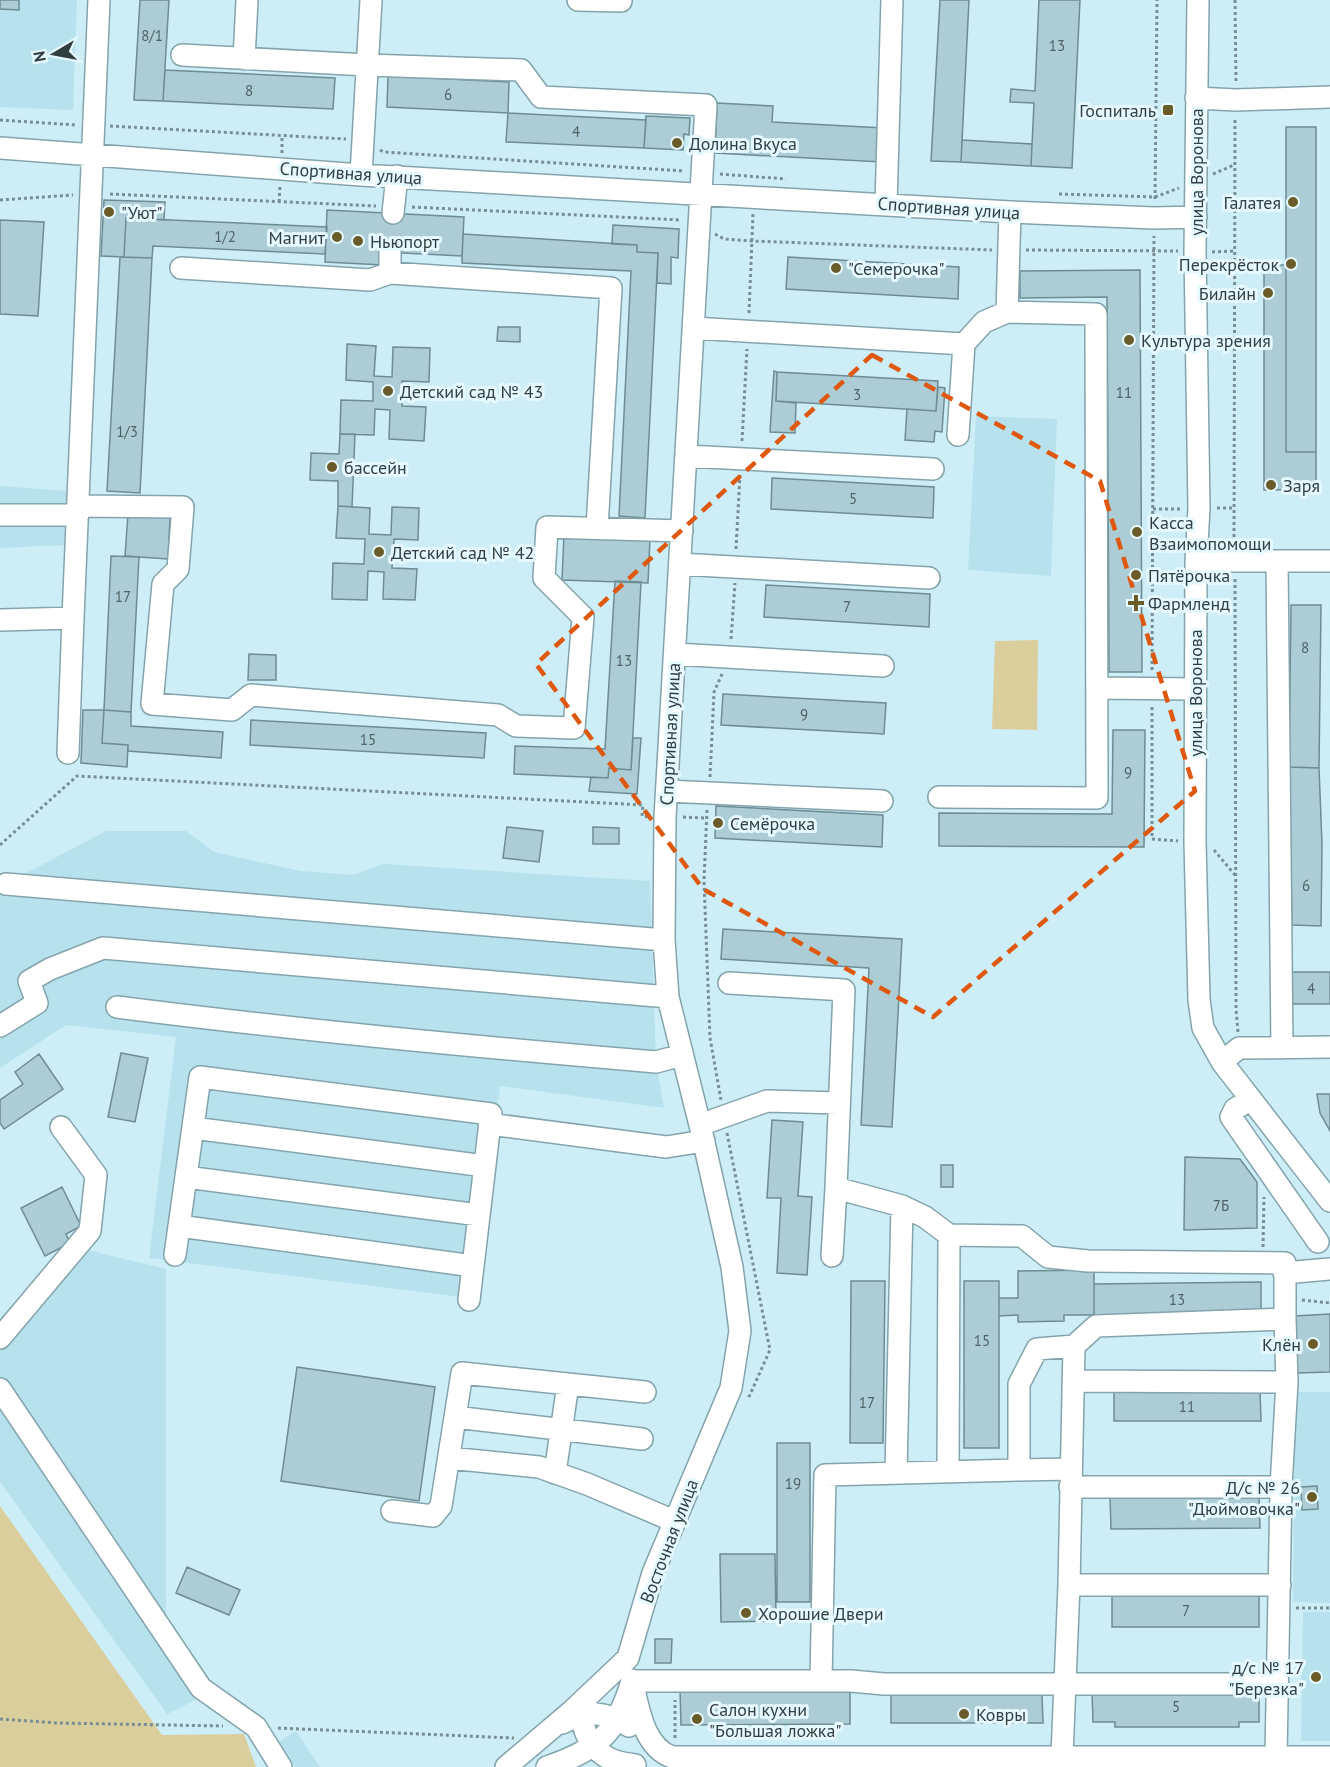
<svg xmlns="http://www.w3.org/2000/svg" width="1330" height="1767" font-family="'PT Sans',sans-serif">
	<rect width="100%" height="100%" fill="#cdeef7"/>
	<path fill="#b7e2ed" d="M0,0h77l-4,110 -73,-3z
		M976,416l81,3 -6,157 -83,-6z
		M0,486l67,5 -3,54 -64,3z
		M106,831h80l28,21 87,19 52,4 31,-11 266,17 6,181 8,46 -164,-22 -23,213 -328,-41 27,-221 -110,-12 -66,43v-181z
		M79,1248l87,21v356l45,67 -44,22 -167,-232v-137z
		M1295,1392h35v211l-37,-1z
		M1303,1612h27v129h-29z
		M296,1731l24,36h-25l-16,-25z"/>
	<path fill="#dbce9d" d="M1038,640l-1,90 -45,-1 3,-88z
		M0,1506l162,229 82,-1 12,33h-256z"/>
	<path fill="#accdd5" stroke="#6d8c94" stroke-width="1.5" d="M0,0h19v10l-19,-1z
		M140,0h29l-6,101 -29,-1z
		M940,0h29l-8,162 -30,-1z
		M1039,0h41l-8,168 -41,-2 3,-63 -24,-1 1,-13 24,2z
		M165,70l170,8 -2,31 -170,-8z
		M388,76l121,6 -1,31 -121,-6z
		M717,103l56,3 -1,16 112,6 -2,34 -167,-9z
		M508,113l138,7 -2,28 -138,-6z
		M646,116l44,2 -1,17 -5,-1 -1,16 -39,-2z
		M1286,127h30v325h-30z
		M962,140l70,4 -1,22 -70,-4z
		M104,200l61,2 -1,18 -38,-2 -2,39 -23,-1z
		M327,210l137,7 -2,39 -79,-4v13l-58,-3z
		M126,218l201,9 -2,27 -172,-8 -1,12 -28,-1z
		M0,220l44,2 -6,94 -38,-2z
		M613,225l66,4 -1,29 -7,-1v27l-14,-1 1,-30 -21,-1v-7l-25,-1z
		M463,234l174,11v7l21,1 -13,265 -26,-2 12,-245 -169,-8z
		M120,257l32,1 -12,235 -33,-2z
		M788,257l171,10 -1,32 -172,-10z
		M1264,265h22v187h30v37l-52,1z
		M1140,270l2,402h-33l-2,-375 -87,1v-27z
		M498,327h22v15l-23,-1z
		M347,344l29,2 -2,30 18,1 1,-30 37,1 -1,34 -27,-1v25l24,1 -2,34 -35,-2 1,-29 -15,-1 -1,26 -34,-1 1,-34 32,1v-19l-27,-2z
		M774,371l3,1 -1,29 20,2 -1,30 -25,-1z
		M777,372l161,9 -2,30 -160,-10z
		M938,387l7,1 -3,44 -7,-1 -1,11 -29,-2 2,-31 29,2z
		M340,434h15l-3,73 -14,-1v-25l-28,-1 1,-27 28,1z
		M772,478l162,9 -1,31 -162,-9z
		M338,506l32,2 -1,26 22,1 1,-28 27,1 -1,32 -24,-1 -2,29 25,1 -2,31 -32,-1 1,-27 -16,-1 -1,29 -35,-1 1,-36 31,1 1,-25 -29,-1z
		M128,514l42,3 -2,42 -43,-3z
		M564,535l86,3 -2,45 -86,-3z
		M111,556l28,1 -8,155 -27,-2z
		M615,581l26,1 -10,188 -22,-2 -1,10 -94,-4 1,-28 90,3z
		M766,585l164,9 -1,33 -165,-10z
		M1291,605h30l-2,163 -30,-1z
		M249,654l27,1v25h-28z
		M723,694l163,9 -2,31 -163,-9z
		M83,710h21l-2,33 26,2 -1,22 -46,-4z
		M104,710l27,2v14l92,6 -2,26 -93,-7v-6l-26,-2z
		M251,720l235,13 -2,25 -234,-13z
		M1113,730h32l-1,117 -205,-1v-33l173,1z
		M633,738h8l-4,56 -48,-3 2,-14 17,1 1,-10 22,2z
		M1289,767l30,1 3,76 -1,82 -29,-1z
		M716,806l167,9 -1,32 -167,-9z
		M507,827l36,4 -4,31 -36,-4z
		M593,827l26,1v16h-26z
		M723,929l179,10 -10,188 -31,-2 8,-157 -148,-9z
		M1292,972h38v32h-38z
		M121,1053l27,5 -13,64 -27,-5z
		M39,1054l24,35 -59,40 -4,-6v-23l23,-16 -8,-12z
		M1317,1094h13v37l-10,-18z
		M772,1120l31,2 -5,74 14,1 -5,78 -30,-2 4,-75h-14z
		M1185,1157l55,2 17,23v46l-73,2z
		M941,1165h12v22h-12z
		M62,1187l19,39 -15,8 4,9 -25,13 -24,-48z
		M1094,1270v45h-30v6l-46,1v-7l-19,1v-18h19v-27z
		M851,1281h34l-2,162h-33z
		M964,1281h35v167h-35z
		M1261,1282v32l-167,1v-31z
		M1330,1314v58l-33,1 -2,-57z
		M297,1367l138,20 -16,114 -138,-20z
		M1114,1390h146l1,31h-147z
		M777,1443h33v159h-33z
		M1317,1486l1,23 -16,1 -1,-23z
		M1259,1495l1,33 -149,1 -1,-33z
		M720,1554h55l1,67 -55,1z
		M187,1567l53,23 -11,25 -53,-22z
		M1112,1593h147v34h-147z
		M655,1639h17l-1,24h-16z
		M850,1688v36l-169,1 -1,-36z
		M1259,1690v32h-20v5h-124v-5h-22l-1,-31z
		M891,1695h151l1,28h-152z"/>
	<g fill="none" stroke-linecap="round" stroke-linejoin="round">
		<path stroke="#aecbd3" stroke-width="21" stroke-dasharray="21 10" stroke-linecap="butt" d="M390,252l3,-39"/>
		<g stroke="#84a4ac" stroke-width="24">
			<path id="minor" d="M578,0l43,1
				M1198,0l-3,252 4,256 -3,53 -1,281 4,158 4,28 19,34 108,139
				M182,55l185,10 154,5 20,27 165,8 -41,712 -1,123 4,57 32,128 32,142 8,64 -9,57 -78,185 -25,85 -56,53 -66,56
				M244,59l3,-59
				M1196,98l40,2 94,-3
				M0,148l361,27 649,37 144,6 42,-1
				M361,175l10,-175
				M886,204l6,-204
				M393,213l4,-37
				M181,268l189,12 20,-7 221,15 -14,240
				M390,273v-21
				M694,328l270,16 20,-22 23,-10
				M958,435l6,-91
				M686,456l247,13
				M78,506l105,1 -5,62 -15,15 -11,120 80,6 19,-15 247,20 18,11 58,2 9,-111 -39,-39 3,-51 135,4
				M0,515h78
				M1196,561h134
				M1277,562l5,486
				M680,564l249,14
				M0,620l73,-2 26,-618
				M675,654l208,12
				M1097,688l98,1
				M68,753l5,-135
				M667,791l215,10
				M939,797l158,1 -1,-484 -89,-2 3,-100
				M6,884l658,56
				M729,983l115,7 -8,198 66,18 23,11 24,18 -1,237
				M117,1007c179,23 359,40 539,55l26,-7
				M0,1026l37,-23 -8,-22 21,-12 53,-21 565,49
				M1222,1062l17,-14 91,-1
				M1251,1099l-16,10 -4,8 87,125
				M489,1124l177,23 38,-6
				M700,1125l67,-24 72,2
				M193,1128l292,38
				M186,1177l293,38
				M179,1226l294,40
				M949,1235l73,1 26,21 40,4 197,2v56l-189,7 -22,20 -5,239 -7,171
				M175,1255l25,-178 291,37 -22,186
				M832,1256l4,-68
				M1284,1273l46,-4
				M0,1338l90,-107 6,-56 -35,-48
				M1073,1381l214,1
				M0,1389l201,299 55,39 25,40
				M455,1417l187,22
				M449,1458l90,9 48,17 87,37
				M1019,1470l52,-1
				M555,1473l13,-89
				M896,1473l6,-267
				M1070,1487h211
				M392,1511l41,5 8,-10 21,-133 183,19
				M1069,1585h211
				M632,1680c6,26 11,67 40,77h658
				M821,1681l4,-206 194,-5v-86l18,-35 37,-3
				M586,1703c-10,23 6,50 29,58 6,2 13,3 20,4
				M562,1723c26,-13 43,-12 67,3
				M1276,1756l5,-269 6,-105 -2,-63
				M547,1767c52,-18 69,-33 85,-86h219l33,3h394"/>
		</g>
		<path stroke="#788e94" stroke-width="3" stroke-dasharray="3 3" stroke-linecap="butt" d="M1235,0l1,84
			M0,120l76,5
			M110,126l236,13
			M380,150l4,2 300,19
			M282,153v-17
			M720,174l66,5
			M1213,174l21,-9
			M110,194l266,12
			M1059,194l96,3 24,-9
			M1155,199l2,-199
			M0,200l73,-5
			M279,202l1,-16
			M412,207l269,13
			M715,234l9,5 28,2 240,9
			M1026,250l152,1
			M1212,252l23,-1
			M749,313l4,-99
			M742,441l5,-92
			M1217,508h16
			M1153,509h28
			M1234,543l1,-425
			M736,549l4,-74
			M1235,579l1,430 2,23
			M731,639l4,-56
			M1152,670l2,-434
			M1152,707v132l26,2
			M710,777l4,-85 8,-18
			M707,810l-3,71 6,157 11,62
			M683,817l23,1
			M0,845l77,-69 566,29 -1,11 7,1
			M1214,850l21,25
			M727,1133l43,217 -22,49
			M1263,1247l1,-50
			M1302,1300l28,3
			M1296,1608h34
			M0,1719l58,4 165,3
			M278,1728l236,10
			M675,1738v-38"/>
		<use href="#minor" stroke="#fff" stroke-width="21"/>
	</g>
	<path fill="none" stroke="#df580f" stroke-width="4.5" stroke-dasharray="12 8" stroke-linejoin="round" d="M872,355l228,126 95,310 -262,226 -230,-128 -167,-225z"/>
	<g fill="#6a5c29" stroke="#e5f9fe" stroke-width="2">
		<rect x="1162" y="104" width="12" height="12" rx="3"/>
		<circle cx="677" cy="143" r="6"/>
		<circle cx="1293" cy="202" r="6"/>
		<circle cx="109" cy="212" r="6"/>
		<circle cx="337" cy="237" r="6"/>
		<circle cx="358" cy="241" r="6"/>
		<circle cx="1291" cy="264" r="6"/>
		<circle cx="836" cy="268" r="6"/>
		<circle cx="1268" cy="293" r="6"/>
		<circle cx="1129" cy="340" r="6"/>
		<circle cx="388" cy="391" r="6"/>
		<circle cx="332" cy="467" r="6"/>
		<circle cx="1271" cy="485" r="6"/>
		<circle cx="1137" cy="532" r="6"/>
		<circle cx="379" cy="552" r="6"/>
		<circle cx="1136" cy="575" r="6"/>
		<path d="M1133 594h6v6h6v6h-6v6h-6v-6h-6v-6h6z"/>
		<circle cx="718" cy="823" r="6"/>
		<circle cx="1313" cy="1344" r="6"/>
		<circle cx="1312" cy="1497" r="6"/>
		<circle cx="746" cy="1613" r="6"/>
		<circle cx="1316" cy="1677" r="6"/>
		<circle cx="964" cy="1714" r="6"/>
		<circle cx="697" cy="1719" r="6"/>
	</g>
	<g text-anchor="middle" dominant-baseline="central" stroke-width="6" stroke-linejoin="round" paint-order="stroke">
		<g font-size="15" fill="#506267">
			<text x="152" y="35">8/1</text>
			<text x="1057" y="45">13</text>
			<text x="249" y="90">8</text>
			<text x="448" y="94">6</text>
			<text x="576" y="131">4</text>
			<text x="225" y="236">1/2</text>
			<text x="1124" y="392">11</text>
			<text x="857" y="394">3</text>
			<text x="127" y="431">1/3</text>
			<text x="853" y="498">5</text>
			<text x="123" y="596">17</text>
			<text x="847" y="606">7</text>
			<text x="1305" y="647">8</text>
			<text x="624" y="660">13</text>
			<text x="804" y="714">9</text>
			<text x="368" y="739">15</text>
			<text x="1128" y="772">9</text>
			<text x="1306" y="885">6</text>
			<text x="1311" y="988">4</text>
			<text x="1221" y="1205">7Б</text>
			<text x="1177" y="1299">13</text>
			<text x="982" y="1340">15</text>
			<text x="867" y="1402">17</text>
			<text x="1187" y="1406">11</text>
			<text x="793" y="1483">19</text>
			<text x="1186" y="1610">7</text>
			<text x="1176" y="1706">5</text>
		</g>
		<g font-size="18" fill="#323f42" stroke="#e5f9fe" text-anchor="start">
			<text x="1156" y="110" text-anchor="end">Госпиталь</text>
			<text x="689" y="143">Долина Вкуса</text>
			<text x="1281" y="202" text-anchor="end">Галатея</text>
			<text x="121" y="212">"Уют"</text>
			<text x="325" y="237" text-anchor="end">Магнит</text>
			<text x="370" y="241">Ньюпорт</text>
			<text x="1279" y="264" text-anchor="end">Перекрёсток</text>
			<text x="848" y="268">"Семерочка"</text>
			<text x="1256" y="293" text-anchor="end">Билайн</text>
			<text x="1141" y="340">Культура зрения</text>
			<text x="400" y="391">Детский сад № 43</text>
			<text x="344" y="467">бассейн</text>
			<text x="1283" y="485">Заря</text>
			<text x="1149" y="522">Касса<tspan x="1149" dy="21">Взаимопомощи</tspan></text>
			<text x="391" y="552">Детский сад № 42</text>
			<text x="1148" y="575">Пятёрочка</text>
			<text x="1148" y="603">Фармленд</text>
			<text x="730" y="823">Семёрочка</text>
			<text x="1301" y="1344" text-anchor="end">Клён</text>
			<text x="1300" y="1487" text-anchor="end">Д/с № 26<tspan x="1300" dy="21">"Дюймовочка"</tspan></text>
			<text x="758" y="1613">Хорошие Двери</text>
			<text x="1304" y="1667" text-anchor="end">д/с № 17<tspan x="1304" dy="21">"Березка"</tspan></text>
			<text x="709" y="1709">Салон кухни<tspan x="709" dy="21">"Большая ложка"</tspan></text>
			<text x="976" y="1714">Ковры</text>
		</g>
		<g font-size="18" fill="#323f42" stroke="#e5f9fe">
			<text transform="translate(1196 172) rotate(-90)">улица Воронова</text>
			<text transform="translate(351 173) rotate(4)">Спортивная улица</text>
			<text transform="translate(949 208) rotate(4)">Спортивная улица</text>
			<text transform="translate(1195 693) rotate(-90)">улица Воронова</text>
			<text transform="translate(670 734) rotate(-87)">Спортивная улица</text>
			<text transform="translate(669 1541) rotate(-69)">Восточная улица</text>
		</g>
	</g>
	<g transform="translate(54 54) rotate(260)" stroke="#e5f9fe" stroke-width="4.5" paint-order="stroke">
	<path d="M0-4.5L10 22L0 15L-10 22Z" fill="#323f42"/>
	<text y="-9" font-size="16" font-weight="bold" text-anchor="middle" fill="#323f42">N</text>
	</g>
</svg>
